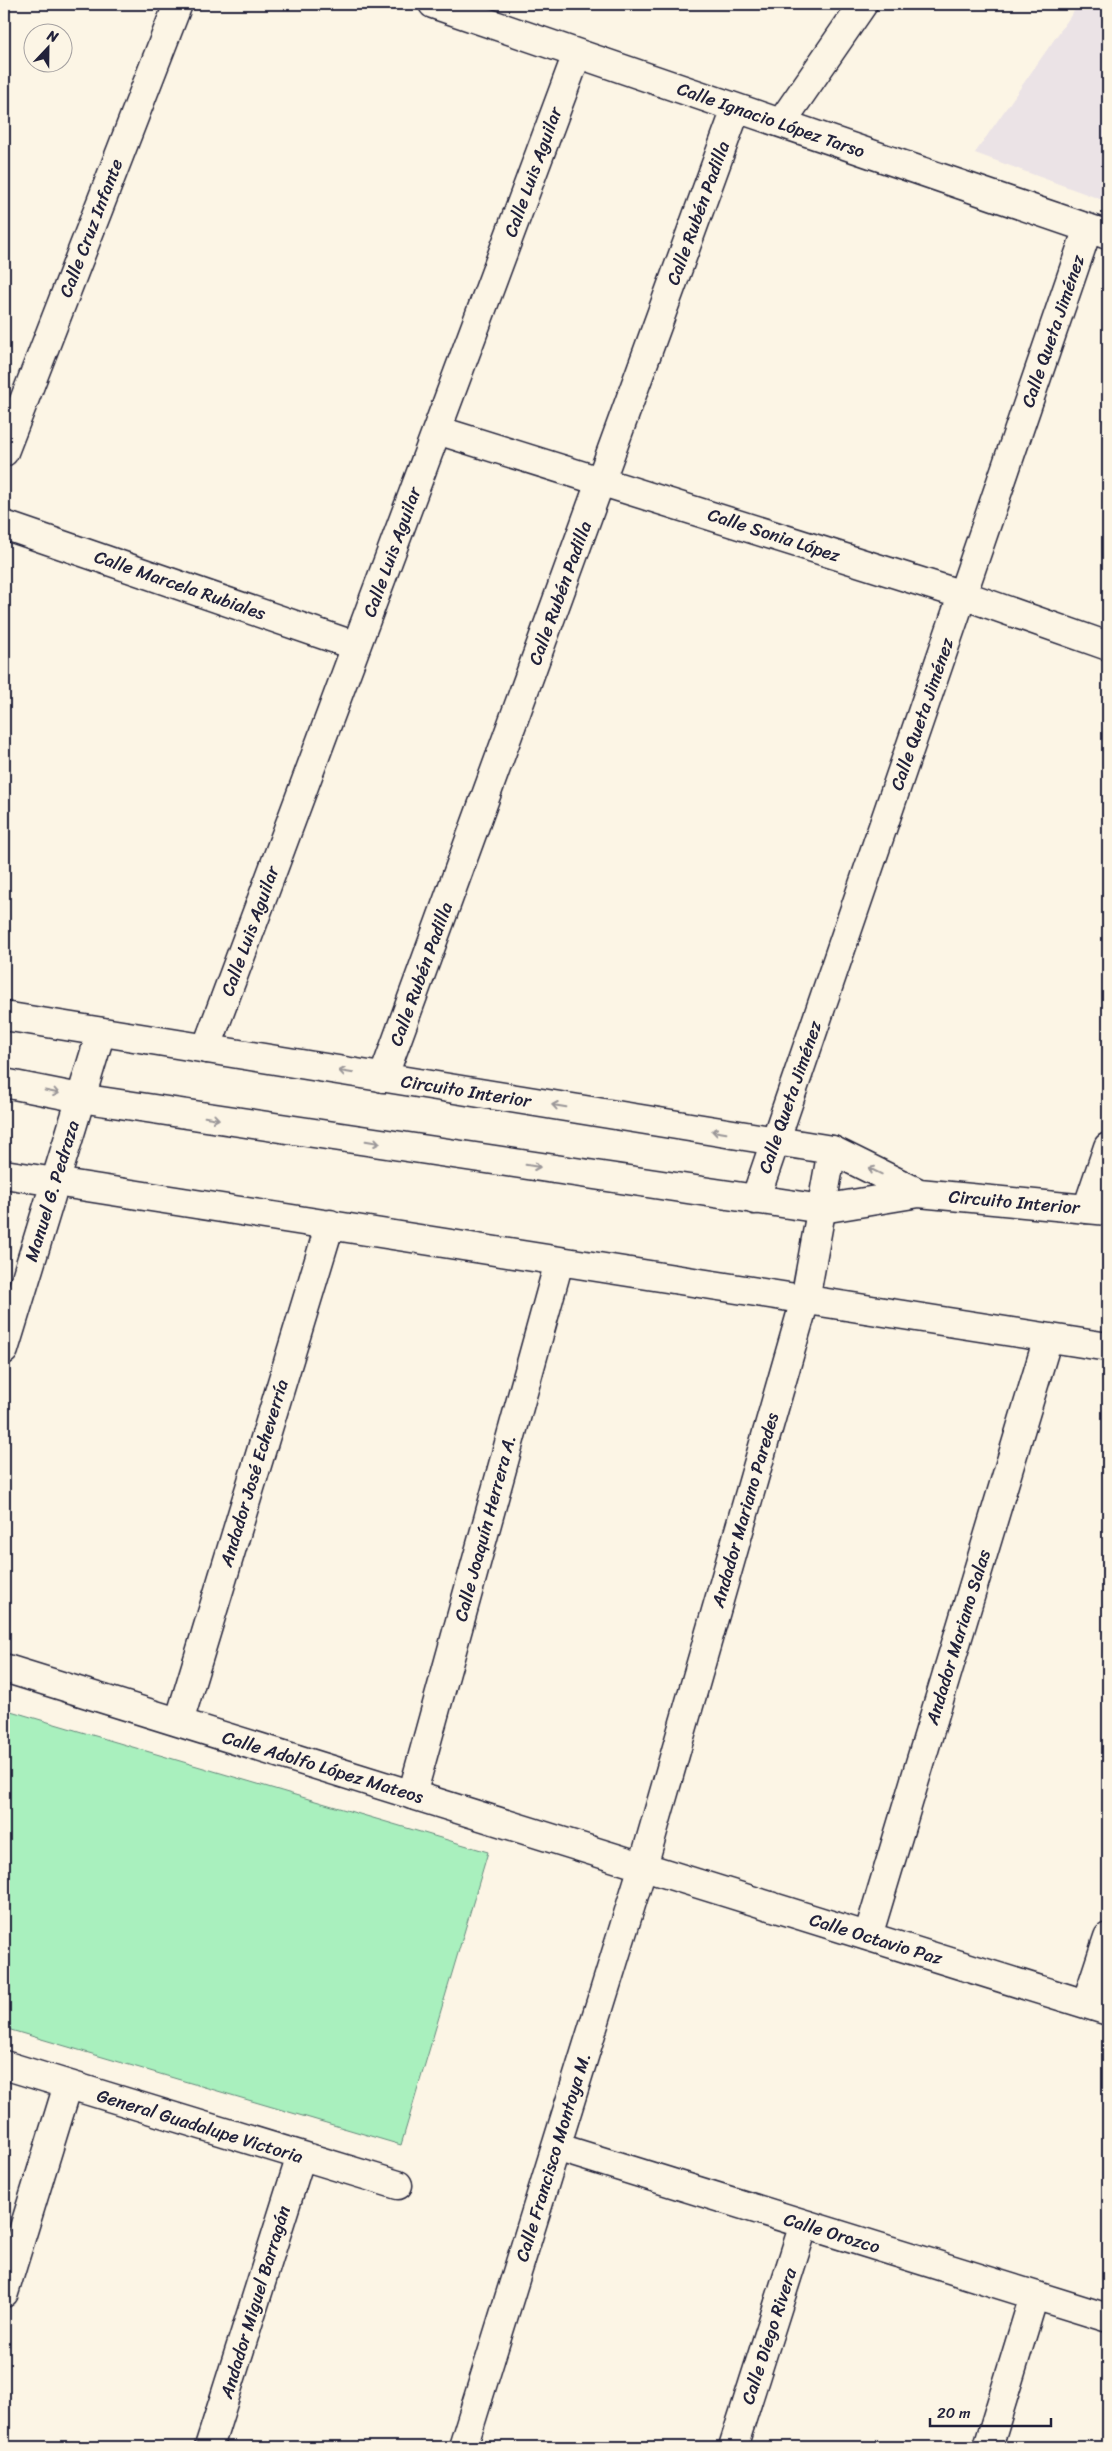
<svg xmlns="http://www.w3.org/2000/svg" width="1112" height="2451" font-family="Sriracha,sans-serif">
	<rect width="100%" height="100%" fill="#fcf5e5"/>
	<filter id="ink" filterUnits="userSpaceOnUse"><feTurbulence type="fractalNoise" baseFrequency=".02" numOctaves="2"/><feDisplacementMap in="SourceGraphic" scale="10" xChannelSelector="R" yChannelSelector="G"/><feConvolveMatrix kernelMatrix="1 2 1 2 8 2 1 2 1" color-interpolation-filters="sRGB"/></filter>
	<g filter="url(#ink)">
		<path fill="#ebe3e6" d="M1079,4h29v198l-133,-49z"/>
		<path fill="#a9f0be" stroke="#66897c" d="M4,1709l484,143 -87,293 -397,-117z"/>
		<g fill="none" stroke-linecap="round" stroke-linejoin="round">
			<g stroke="#22223b" stroke-width="31">
				<path id="street" d="M433,4l675,231
					M781,123l82,-119
					M437,430l526,165 145,51
					M4,452l174,-448
					M4,525l352,121
					M206,1049l371,-995
					M383,1078l353,-969
					M4,1174l1104,173
					M755,1200l333,-972
					M1087,1209l21,-62
					M4,1350l97,-318
					M4,1668l1104,343
					M179,1722l151,-498
					M412,1795l147,-533
					M868,1936l180,-598
					M1086,2004l22,-67
					M4,2065l394,120
					M556,2147l552,171
					M4,2293l64,-208
					M209,2447l92,-291
					M463,2447l180,-581 162,-566 27,-150
					M733,2447l71,-223
					M988,2447l46,-151"/>
			</g>
			<g stroke="#22223b" stroke-width="31">
				<path id="secondary" d="M4,1016l828,134 87,43
					M4,1083l76,15 742,111 97,-16 189,18"/>
			</g>
			<use href="#street" stroke="#fcf5e5" stroke-width="28"/>
			<use href="#secondary" stroke="#fcf5e5" stroke-width="28"/>
		</g>
		<defs><path id="oneway-shaft" d="M-6 0H5M1.5-3L5.5 0L1.5 3" fill="none" stroke-width="1.6" stroke-linecap="round" stroke-linejoin="round" transform="scale(1.25)"/></defs>
		<g stroke="#9a9698">
			<use href="#oneway-shaft" transform="translate(346 1072) rotate(-171)"/>
			<use href="#oneway-shaft" transform="translate(52 1092) rotate(11)"/>
			<use href="#oneway-shaft" transform="translate(559 1106) rotate(-171)"/>
			<use href="#oneway-shaft" transform="translate(212 1118) rotate(9)"/>
			<use href="#oneway-shaft" transform="translate(719 1132) rotate(-171)"/>
			<use href="#oneway-shaft" transform="translate(373 1142) rotate(9)"/>
			<use href="#oneway-shaft" transform="translate(533 1166) rotate(9)"/>
			<use href="#oneway-shaft" transform="translate(875 1171) rotate(-154)"/>
		</g>
	</g>
	<g text-anchor="middle" dominant-baseline="central" stroke-width="4.5" stroke-linejoin="round" paint-order="stroke">
		<g font-size="18" fill="#22223b" stroke="#fcf5e5">
			<text transform="translate(771 120) rotate(19)">Calle Ignacio López Tarso</text>
			<text transform="translate(533 172) rotate(-70)">Calle Luis Aguilar</text>
			<text transform="translate(698 213) rotate(-70)">Calle Rubén Padilla</text>
			<text transform="translate(91 228) rotate(-69)">Calle Cruz Infante</text>
			<text transform="translate(1053 331) rotate(-71)">Calle Queta Jiménez</text>
			<text transform="translate(774 535) rotate(18)">Calle Sonia López</text>
			<text transform="translate(392 552) rotate(-70)">Calle Luis Aguilar</text>
			<text transform="translate(180 585) rotate(19)">Calle Marcela Rubiales</text>
			<text transform="translate(560 593) rotate(-70)">Calle Rubén Padilla</text>
			<text transform="translate(922 714) rotate(-71)">Calle Queta Jiménez</text>
			<text transform="translate(250 931) rotate(-70)">Calle Luis Aguilar</text>
			<text transform="translate(421 974) rotate(-70)">Calle Rubén Padilla</text>
			<text transform="translate(466 1091) rotate(9)">Circuito Interior</text>
			<text transform="translate(790 1097) rotate(-71)">Calle Queta Jiménez</text>
			<text transform="translate(52 1191) rotate(-73)">Manuel G. Pedraza</text>
			<text transform="translate(1014 1202) rotate(5)">Circuito Interior</text>
			<text transform="translate(254 1473) rotate(-73)">Andador José Echeverría</text>
			<text transform="translate(745 1510) rotate(-74)">Andador Mariano Paredes</text>
			<text transform="translate(485 1528) rotate(-75)">Calle Joaquín Herrera A.</text>
			<text transform="translate(958 1637) rotate(-73)">Andador Mariano Salas</text>
			<text transform="translate(323 1767) rotate(17)">Calle Adolfo López Mateos</text>
			<text transform="translate(876 1939) rotate(17)">Calle Octavio Paz</text>
			<text transform="translate(200 2126) rotate(17)">General Guadalupe Victoria</text>
			<text transform="translate(553 2157) rotate(-73)">Calle Francisco Montoya M.</text>
			<text transform="translate(832 2233) rotate(17)">Calle Orozco</text>
			<text transform="translate(255 2302) rotate(-73)">Andador Miguel Barragán</text>
			<text transform="translate(769 2336) rotate(-72)">Calle Diego Rivera</text>
		</g>
	</g>
	<rect width="1112" height="2451" fill="none" stroke="#fcf5e5" stroke-width="20"/>
	<rect x="10" y="10" width="1092" height="2431" fill="none" stroke="#22223b" stroke-width="2" filter="url(#ink)"/>
	<g transform="translate(48 48) rotate(22)"><circle r="24" fill="#fcf5e5" stroke="#a5a1a1"/>
	<path d="M0-4L9 19L0 12L-9 19Z" fill="#22223b"/>
	<text y="-8" font-size="14" font-weight="bold" text-anchor="middle" fill="#22223b">N</text>
	</g>
	<path d="M930 2418v8h121v-8" fill="none" stroke="#22223b" stroke-width="2.5"/>
	<text x="937" y="2418" font-size="15" fill="#22223b" stroke="#fcf5e5" stroke-width="4" paint-order="stroke">20 m</text>
</svg>
